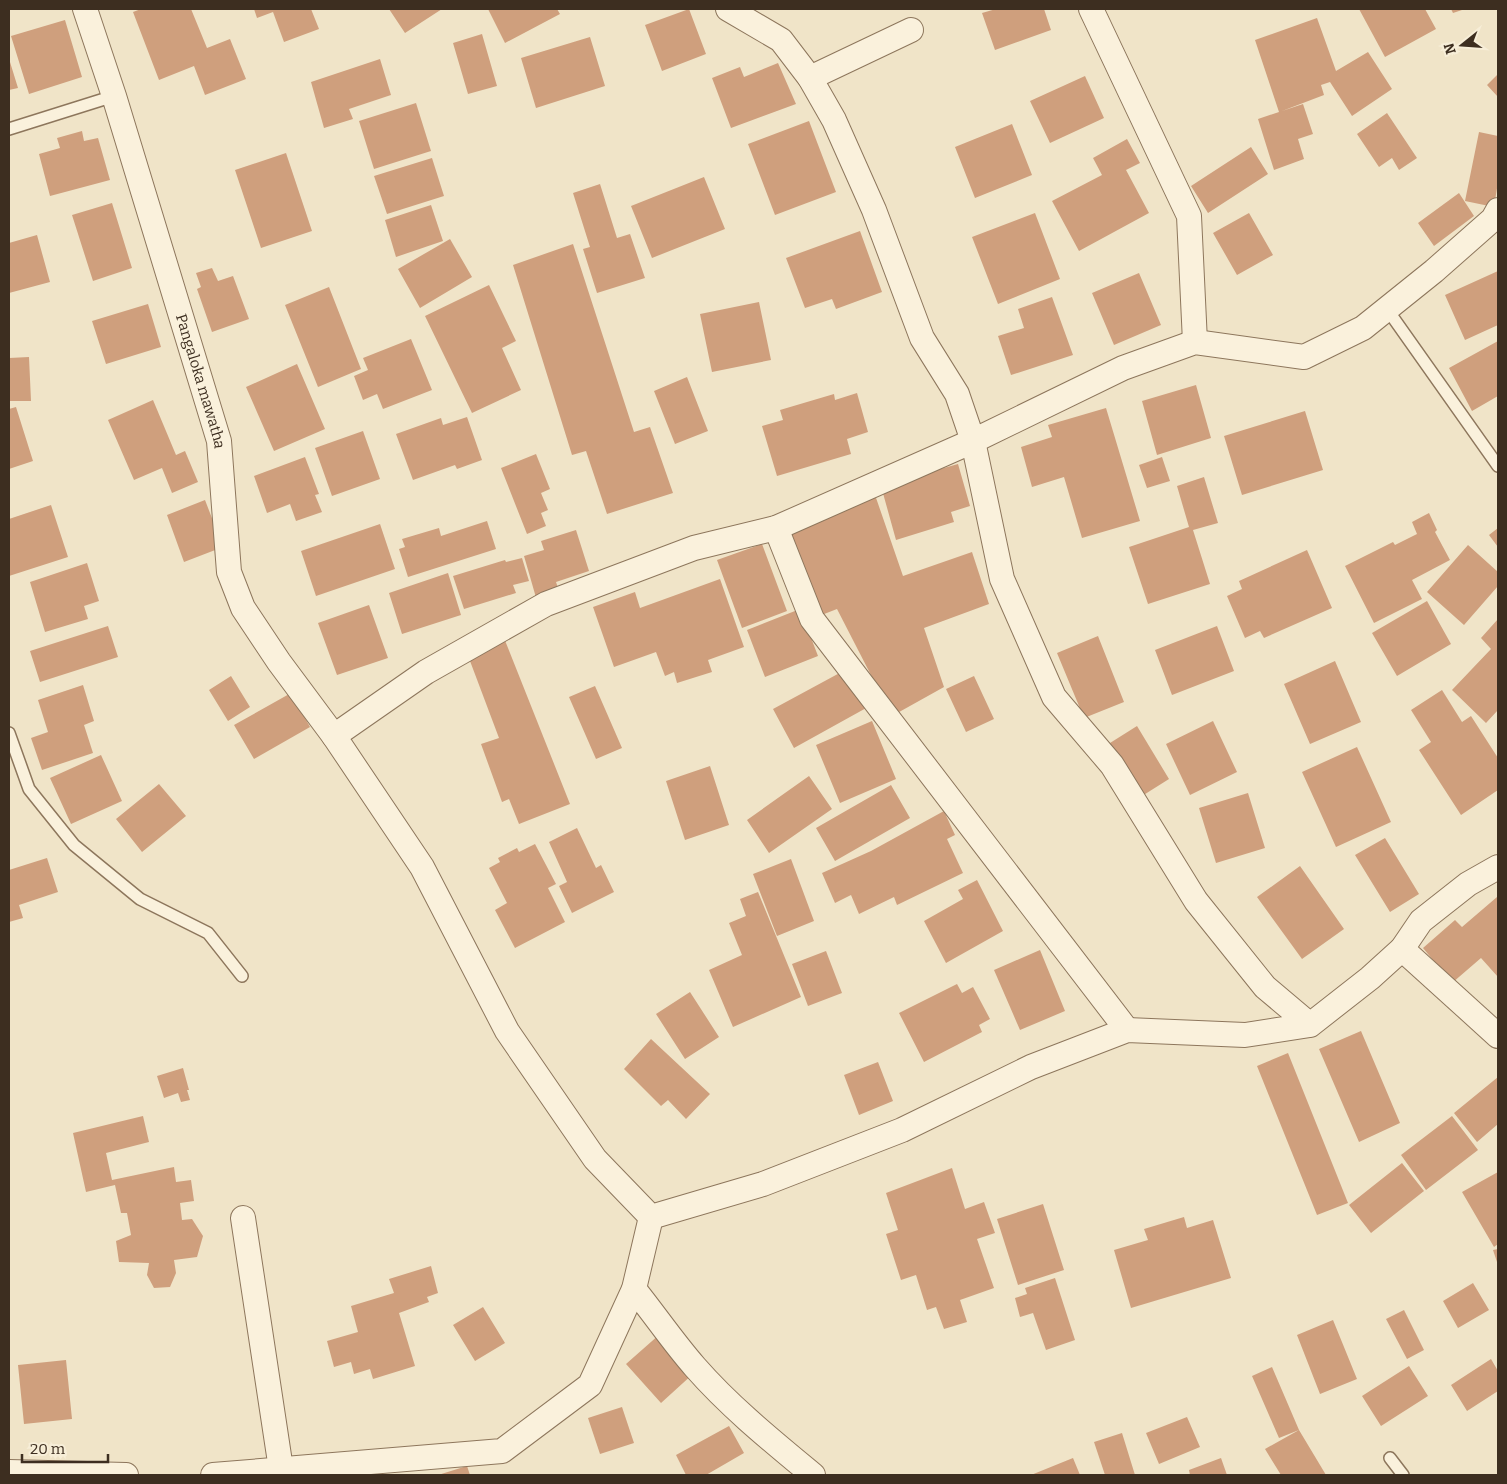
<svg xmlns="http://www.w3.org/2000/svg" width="1507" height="1484" font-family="Bitter,serif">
	<rect width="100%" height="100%" fill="#f0e4c8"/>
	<path fill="#cf9f7d" d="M141,9h50l16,39 23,-9 16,40 -41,16 -11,-29 -35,14 -26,-68z
		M254,9h57l8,20 -35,13 -11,-30 -16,6z
		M389,9h53l-37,24z
		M488,9h69l3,5 -55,29z
		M689,9l17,45 -44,17 -17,-46z
		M996,9h48l7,21 -56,20 -13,-37z
		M1359,9h66l11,20 -51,28z
		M1451,9h14l-12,4z
		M1317,18l19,53 32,-19 24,37 -40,27 -22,-34 -9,3 3,10 -42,16 21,-7 10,30 -15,5 6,20 -30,11 -16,-51 21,-7 -24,-72z
		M65,20l17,57 -53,17 -18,-58z
		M482,34l15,52 -29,8 -15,-51z
		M590,37l15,49 -69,22 -15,-50z
		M380,59l11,36 -42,14 4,10 -29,9 -13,-46z
		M10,62l8,26 -9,2v-27z
		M778,63l18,41 -65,24 -19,-50 28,-11 4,10z
		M1498,74v23l-11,-12z
		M1085,76l19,42 -54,25 -20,-42z
		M416,103l15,48 -57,18 -15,-48z
		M1387,113l30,45 -18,12 -7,-12 -13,9 -22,-33z
		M809,121l27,71 -61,23 -27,-71z
		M1012,124l20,51 -57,23 -20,-51z
		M82,131l2,10 14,-3 12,42 -60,16 -11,-42 21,-6 -3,-10z
		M1479,132l19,4v46l-4,25 -29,-6z
		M1127,139l13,24 -14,7 23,43 -70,38 -27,-50 50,-26 -9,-17z
		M1251,147l17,27 -60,39 -17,-27z
		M286,153l26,78 -51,17 -26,-78z
		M432,158l12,38 -57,18 -13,-38z
		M704,177l21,52 -73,29 -21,-52z
		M600,184l17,54 13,-4 15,44 -48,15 -14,-44 7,-2 -17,-54z
		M1459,193l15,23 -40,30 -16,-23z
		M112,203l20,65 -39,13 -21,-66z
		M431,205l12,36 -47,16 -11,-37z
		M1035,213l25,66 -62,25 -26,-67z
		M1249,213l24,42 -36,20 -24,-42z
		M860,231l22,61 -46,17 -4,-10 -27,9 -19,-50z
		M37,235l13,47 -41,11v-50z
		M450,239l22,38 -52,31 -22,-39z
		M573,244l61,188 16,-5 23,66 -66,21 -21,-63 -14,4 -59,-190z
		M212,268l6,13 15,-5 16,43 -37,13 -15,-43 4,-2 -5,-14z
		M1498,271v54l-33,15 -20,-45z
		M1139,273l22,52 -47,20 -22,-52z
		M489,285l27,56 -14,7 19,42 -49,23 -47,-97z
		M329,287l32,82 -43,18 -33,-82z
		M1052,297l21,58 -62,20 -13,-39 26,-8 -6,-19z
		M759,302l12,58 -59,12 -12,-58z
		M148,304l13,43 -55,17 -14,-43z
		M411,339l21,51 -49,19 -6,-15 -14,6 -9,-24 14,-6 -5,-12z
		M1498,341v55l-26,15 -23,-43z
		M29,357l2,44h-22v-43z
		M297,364l28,65 -51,22 -28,-64z
		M687,377l21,54 -33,13 -21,-53z
		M1196,385l15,53 -54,17 -15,-54z
		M857,393l11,39 -21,7 4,15 -74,22 -15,-50 21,-6 -3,-10 54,-16 1,6z
		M153,400l23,55 9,-4 13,31 -26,11 -10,-25 -28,12 -26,-60z
		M16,407l17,54 -24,8v-60z
		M1106,408l34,113 -58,17 -18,-61 -32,10 -11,-40 31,-10 -4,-12z
		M1305,411l18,59 -81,25 -18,-59z
		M467,417l15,43 -25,9 -2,-4 -42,15 -17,-46 45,-16 2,7z
		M363,431l17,48 -48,17 -17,-48z
		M536,454l14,35 -9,4 7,17 -7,3 5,13 -19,8 -26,-66z
		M305,457l14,37 -4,1 7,17 -26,9 -6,-17 -23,9 -13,-37z
		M1162,457l8,24 -23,7 -8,-23z
		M958,464l12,42 -19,6 3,10 -58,18 -15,-54z
		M1204,477l14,46 -25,7 17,54 -62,20 -19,-57 60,-20 -12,-41z
		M874,492l29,84 69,-24 17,52 -65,24 20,59 -52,29 -55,-107 -18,7 -36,-87z
		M205,500l18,47 -39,15 -17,-47z
		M51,505l17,52 -59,19v-57z
		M1429,513l8,17 -2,2 15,28 -38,20 10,19 -48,24 -29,-57 48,-24 2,3 22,-11 -5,-12z
		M487,521l9,28 -88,28 -9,-28 6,-2 -3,-8 37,-11 2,8z
		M380,524l15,45 -79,27 -15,-45z
		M1498,528v19l-9,-12z
		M576,530l13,41 -33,11 4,12 -23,7 -13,-45 20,-6 -3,-9z
		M762,544l25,67 -45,17 -25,-68z
		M1468,545l30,27v14l-34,39 -37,-33z
		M1307,550l25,58 -68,30 -4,-7 -15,7 -18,-42 15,-7 -3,-8z
		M522,558l7,23 -16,4 3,8 -52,16 -11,-33 52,-16 1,2z
		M87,563l12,38 -15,5 4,13 -43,13 -15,-50z
		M448,573l13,42 -59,19 -13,-41z
		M720,579l24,68 -36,13 4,12 -35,11 -3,-11 -9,4 -9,-24 -42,15 -21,-60 42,-15 5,16z
		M1427,601l24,43 -54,32 -25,-43z
		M369,605l19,53 -51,17 -19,-52z
		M800,609l18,47 -53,21 -18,-47z
		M1498,619v91l-12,13 -34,-33 39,-41 -10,-11z
		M108,626l10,31 -78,25 -10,-31z
		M1217,626l17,45 -62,24 -17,-45z
		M1098,636l26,66 -40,16 -27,-65z
		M504,638l66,166 -51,20 -10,-25 -7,3 -21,-58 18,-6 -32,-85z
		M1335,661l26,61 -51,22 -26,-60z
		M847,669l21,38 -74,41 -21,-39z
		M231,676l19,31 -22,14 -19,-31z
		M974,676l20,43 -28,13 -20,-43z
		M83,685l11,36 -10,4 9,28 -51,17 -11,-32 17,-6 -10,-32z
		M595,686l27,62 -26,11 -27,-62z
		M1442,690l20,32 9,-6 27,42v32l-37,25 -42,-65 12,-8 -20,-32z
		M291,693l19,34 -56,32 -20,-34z
		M872,721l24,58 -56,24 -24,-58z
		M1213,721l24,51 -47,23 -24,-51z
		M1137,726l32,53 -27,17 -32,-53z
		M1357,747l34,75 -55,25 -34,-75z
		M101,755l21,46 -51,23 -21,-46z
		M710,766l19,59 -44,15 -19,-59z
		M809,776l23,33 -63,44 -22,-33z
		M159,784l27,32 -44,36 -26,-33z
		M891,785l19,33 -75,43 -19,-33z
		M1248,793l17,55 -49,15 -17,-55z
		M944,811l11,24 -8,4 16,34 -66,32 -3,-8 -35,17 -8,-19 -16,8 -13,-30 49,-22z
		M577,828l19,40 5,-3 13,27 -42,21 -13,-27 8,-4 -18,-40z
		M1385,838l34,56 -29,18 -35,-57z
		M535,844l21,40 -8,4 17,34 -50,26 -20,-38 12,-7 -18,-35 11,-6 -2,-4 19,-10 2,4z
		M47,858l11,34 -39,13 4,13 -14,4v-52z
		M791,859l23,62 -37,15 -24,-62z
		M1300,866l44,63 -42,30 -45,-62z
		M977,880l26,51 -57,32 -22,-42 39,-22 -5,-9z
		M758,892l43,105 -68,30 -24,-57 33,-15 -13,-32 17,-7 -6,-17z
		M1497,897l1,1v79l-17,-19 -29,25 -29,-35 32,-28 7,7z
		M1040,950l25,61 -45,19 -26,-60z
		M826,951l16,42 -34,13 -16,-42z
		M957,984l5,9 11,-6 17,32 -11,6 3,7 -58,30 -25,-49z
		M690,992l29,45 -34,22 -29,-45z
		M1361,1031l39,92 -41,19 -40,-93z
		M651,1039l59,55 -24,25 -18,-19 -7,6 -37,-37z
		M1288,1053l60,150 -31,12 -60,-149z
		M878,1062l15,39 -34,14 -15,-40z
		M183,1068l6,22h-2l3,10 -9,2 -3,-9 -14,5 -7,-22z
		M1498,1077v47l-21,18 -23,-29z
		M143,1116l6,26 -43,11 6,27 62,-13 2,15 15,-2 3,21 -14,2 2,17 10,-1 11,17 -6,21 -23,3 2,13 -6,14 -16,1 -7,-13 2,-12 -30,-1 -3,-21 15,-6 -4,-22h-6l-6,-28 -29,7 -13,-59z
		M1452,1116l26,34 -52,40 -25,-35z
		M1402,1163l22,28 -53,42 -22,-28z
		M952,1168l13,41 19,-7 11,31 -18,6 17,49 -34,12 7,22 -23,7 -8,-22 -9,3 -11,-35 -15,5 -15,-46 12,-4 -12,-37z
		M1498,1172v72l-4,3 -32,-55z
		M1043,1204l21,66 -46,15 -21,-66z
		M1184,1217l3,11 26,-8 18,58 -100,30 -17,-58 34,-10 -4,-11z
		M1498,1249v16l-5,-15z
		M431,1266l7,27 -11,4 2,5 -30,11 16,53 -42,13 -3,-10 -16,5 -3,-12 -17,5 -7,-26 31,-9 -7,-26 43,-13 -5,-14z
		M1055,1278l20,62 -29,10 -13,-37 -13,4 -5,-19 12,-4 -2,-6z
		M1473,1283l16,27 -31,18 -15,-27z
		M483,1307l22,36 -30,18 -22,-36z
		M1404,1310l20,40 -17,9 -21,-40z
		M1333,1320l24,59 -37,15 -23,-59z
		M660,1334l34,39 -33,30 -35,-39z
		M1491,1359l7,12v20l-31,20 -16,-26z
		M66,1360l6,59 -48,5 -6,-59z
		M1409,1366l19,30 -47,30 -19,-30z
		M1272,1367l27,63 27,45h-45l-16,-26 34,-19 -20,8 -27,-62z
		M622,1407l12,36 -34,11 -12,-36z
		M1187,1417l13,30 -41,17 -13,-31z
		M729,1426l15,27 -38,22h-20l-10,-20z
		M1122,1433l13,42h-30l-11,-33z
		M1073,1458l7,17h-49z
		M1221,1458l6,17h-37l-1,-5z
		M467,1466l3,9h-32z"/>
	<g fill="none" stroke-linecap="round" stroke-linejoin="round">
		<g stroke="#8d765c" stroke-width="14">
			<path id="service" d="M9,129l105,-33
				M1387,309l111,157
				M9,733l20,56 45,56 66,54 68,34 34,43
				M1390,1458l13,17"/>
		</g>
		<g stroke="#8d765c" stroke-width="26">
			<g id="minor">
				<path id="s1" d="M85,9l29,87 105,345 10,131 14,36 36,54 55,74"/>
				<path d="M728,9l53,31 29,38 24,42 40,90 48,128 35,56 16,47 150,-73 72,-26 109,15 59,-29 71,-57 59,-52 5,-9"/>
				<path d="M1091,9l98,207 6,126"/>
				<path d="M810,78l101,-48"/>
				<path d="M776,528l36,91 315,411"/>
				<path d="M1402,949l96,87"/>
				<path d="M1310,1025l-45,-38 -69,-86 -84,-136 -58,-68 -52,-118 -29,-138 -197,87 -82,20 -148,56 -120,68 -92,64 88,131 85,164 88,128 56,58 112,-33 139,-54 129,-63 96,-37 118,5 65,-10 60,-47 32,-29 19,-28 47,-37 30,-17"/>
				<path d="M243,1218l38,251"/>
				<path d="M634,1289c21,26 39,53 61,78 35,40 77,74 118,108"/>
				<path d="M9,1472l117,3"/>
				<path d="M213,1475l289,-24 88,-66 44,-96 17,-72"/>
			</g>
		</g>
		<use href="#service" stroke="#faf1dc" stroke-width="11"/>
		<use href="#minor" stroke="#faf1dc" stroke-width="24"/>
	</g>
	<g text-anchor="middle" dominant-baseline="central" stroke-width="4" stroke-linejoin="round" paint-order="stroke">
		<g font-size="15" fill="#3d2e20" stroke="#f7eed8">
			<text stroke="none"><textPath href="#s1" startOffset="390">Pangaloka mawatha</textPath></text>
		</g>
	</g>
	<rect width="1507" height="1484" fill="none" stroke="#3d2e20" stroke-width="20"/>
	<g transform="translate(1462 45) rotate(253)" stroke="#f7eed8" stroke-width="4" paint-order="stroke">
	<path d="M0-4L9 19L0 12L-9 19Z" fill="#3d2e20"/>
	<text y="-8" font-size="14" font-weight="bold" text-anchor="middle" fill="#3d2e20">N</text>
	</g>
	<path d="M22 1454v8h86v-8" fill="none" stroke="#3d2e20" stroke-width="2.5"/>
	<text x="30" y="1454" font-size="15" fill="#3d2e20" stroke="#f7eed8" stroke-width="4" paint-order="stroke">20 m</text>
</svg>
